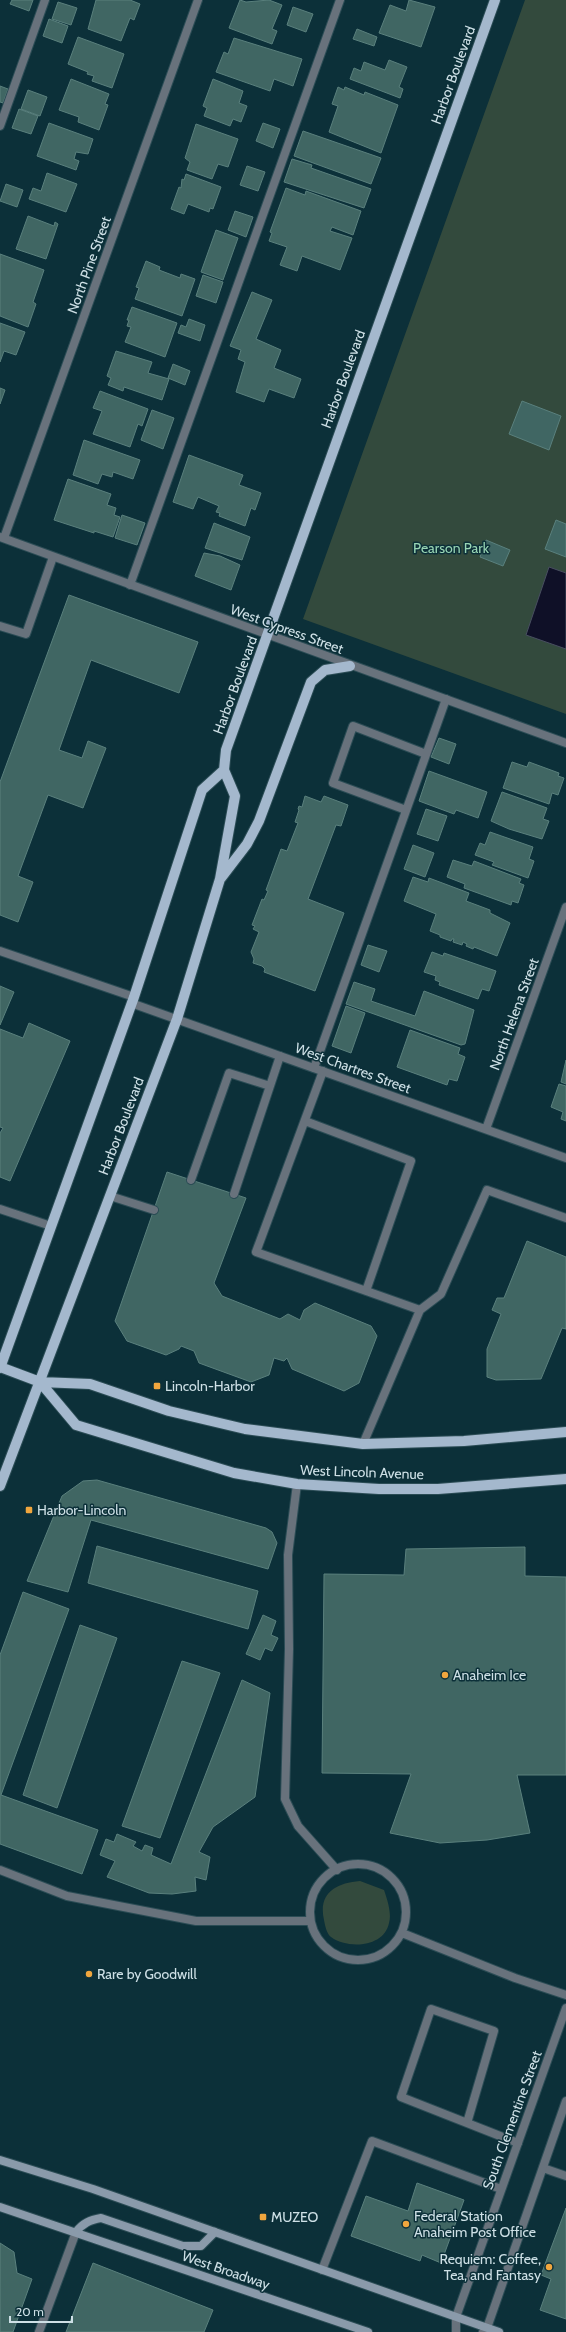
<svg xmlns="http://www.w3.org/2000/svg" width="566" height="2332" font-family="Cabin,sans-serif">
	<rect width="100%" height="100%" fill="#0c3039"/>
	<path fill="#334a3d" d="M525,0h41v714l-263,-95z
		M360,1881l24,9c3,9 8,23 5,33 -5,25 -42,26 -58,14 -4,-3 -6,-11 -7,-17 -6,-26 11,-37 36,-39z"/>
	<path fill="#0f1027" stroke="#484e60" d="M549,567l17,6v76l-40,-14z"/>
	<path fill="#406663" stroke="#5a807d" d="M12,0h21l-4,11 -19,-7z
		M96,0h34l10,4 -6,16 -4,-2 -9,23 -33,-12z
		M240,0l6,2 23,-2 13,5 -10,24 5,2 -5,13 -43,-16z
		M409,0l26,7 -14,40 -42,-14 11,-28 16,6z
		M58,2l19,6 -6,17 -19,-6z
		M293,7l20,7 -7,18 -19,-7z
		M49,19l19,7 -6,17 -19,-7z
		M357,29l20,8 -3,9 -21,-7z
		M78,37l46,17 -12,34 -20,-7 2,-5 -7,-2 1,-2 -20,-8z
		M234,38l68,21 -9,27 -19,-7 -4,12 -54,-19 8,-20 4,2z
		M389,60l18,7 -8,20 4,2 -3,9 -50,-19 4,-11 7,3 3,-9 21,8z
		M71,79l38,15 -4,10 3,1 -9,25 -21,-8 1,-5 -20,-7z
		M213,79l30,12 -4,12 8,3 -6,16 -8,-3 -3,7 -26,-10 3,-8 -4,-2z
		M0,86l8,3 -5,14 -3,-1z
		M338,87l6,3 1,-3 19,8 1,-3 33,13 -17,48 -52,-21 9,-26 -6,-2z
		M28,90l19,7 -7,19 -19,-7z
		M19,109l19,7 -7,18 -19,-6z
		M49,123l44,16 -5,15 -12,-2 -2,7 5,2 -3,9 -39,-14z
		M263,123l17,6 -7,19 -17,-7z
		M196,124l42,15 -10,28 -10,-3 -6,15 -25,-9 3,-8 -5,-4z
		M303,131l78,27 -10,26 -77,-28z
		M292,159l20,6 -1,3 60,21 -7,19 -80,-26z
		M247,166l18,6 -7,19 -18,-6z
		M47,173l30,11 -11,28 -37,-13 4,-11 8,3z
		M186,174l35,13 -8,22 -3,-1 -1,4 -21,-8 -4,10 -13,-5 8,-22 2,1 1,-9 2,1z
		M6,184l17,6 -6,17 -17,-6z
		M286,188l19,7 1,-4 55,20 -8,24 -21,-8 -2,4 22,7 -12,32 -38,-14 -5,15 -17,-6 7,-18 -18,-6 3,-8 -2,-1z
		M235,211l18,6 -7,20 -18,-7z
		M28,216l26,10 1,-4 3,2 -12,35 -30,-10z
		M216,230l22,8 -15,42 -22,-8z
		M0,254l44,16 -11,32 3,2 -8,23 -28,-11z
		M146,261l14,6 -1,3 21,8 1,-4 14,5 -13,37 -47,-17 4,-11 -3,-1z
		M203,275l20,7 -7,21 -20,-7z
		M252,292l20,8 -16,39 25,11 -7,18 27,11 -7,19 -25,-9 -5,13 -28,-10 9,-30 -7,-3 3,-9 -11,-4z
		M132,307l45,16 -12,34 -40,-15 6,-15 -4,-1 2,-6h-2z
		M189,319l16,6 -5,16 -22,-8 3,-8 5,2z
		M0,323l25,9 -9,23 -12,-4 -4,11z
		M116,351l36,11 -4,11 21,6 -7,21 -38,-13 -1,4 -15,-6 3,-7 -4,-2z
		M173,364l17,7 -5,14 -17,-7z
		M0,388l5,2 -5,14z
		M100,391l48,18 -6,17 -4,-2 -8,23 -37,-13 9,-23 -9,-3z
		M522,401l39,15 -12,34 -40,-16z
		M152,410l22,8 -11,31 -22,-9z
		M84,440l56,20 -7,19 -20,-7 -1,5 -10,-3 -4,10 -25,-9z
		M189,455l54,20 -4,10 22,8 -6,17 -4,-2 -6,18 -26,-10 1,-3 -4,-1 3,-6 -21,-9 -5,12 -20,-7z
		M68,479l43,15 -4,11 9,3 -2,7 6,2 -7,20 -19,-6v2l-40,-13z
		M122,515l23,8 -8,22 -22,-7z
		M556,520l10,4v33l-21,-8z
		M214,523l36,14 -8,23 -37,-12z
		M486,540l24,10 -7,16 -23,-9z
		M204,553l16,3 20,9 -9,25 -36,-14z
		M69,595l129,47 -19,51 -88,-33 -32,90 23,8 6,-17 18,7 -23,60 -35,-13 -30,81 15,6 -15,40 -18,-7v-133z
		M439,738l17,6 -7,20 -18,-7z
		M512,762l15,5 2,-5 30,11 -1,3 6,2 -6,17 -6,-2 -3,11 -46,-16z
		M429,771l58,21 -9,26 -22,-8 -2,4 -35,-13z
		M502,792l45,16 -4,11 6,2 -7,18 -33,-10 -18,-8z
		M305,796l16,6 3,-6 24,9 -7,21 -5,-1 -28,74 36,14 -29,78 -51,-19 1,-3 -3,-3 -9,-3 1,-4 -3,-7 8,-20 -6,-3 2,-3 -3,-1 10,-26 2,1 4,-9 -2,-1 15,-41 6,2 11,-28 -3,-1 4,-12 -1,-1 1,-3 3,1z
		M426,809l21,7 -9,25 -21,-7z
		M490,832l43,15 -4,12 5,2 -6,17 -36,-13 2,-3 -19,-7 5,-12 5,2z
		M413,845l21,8 -9,24 -21,-8z
		M453,860l19,6 2,-5 47,18 -2,4 5,2 -6,18 -6,-2 -1,4 -47,-17 1,-4 -18,-7z
		M413,877l15,5 1,-4 40,15 -3,8 24,9v3l20,10 -13,33 -23,-9 -1,2 -7,-3 1,-2 -4,-2 -1,3 -9,-3 1,-3h-2l-1,2 -11,-4v-2l-10,-4 6,-17 -32,-13z
		M368,945l19,6 -8,21 -18,-7z
		M432,952l11,4 1,-3 52,18 -7,20 -7,-2 -4,10 -39,-14 1,-3 -5,-2 1,-4 -12,-4z
		M354,982l21,7 -4,12 44,15 9,-25 50,19 -9,34 -4,1 -115,-41z
		M0,986l14,6 -14,33z
		M346,1006l19,7 -14,40 -19,-7z
		M29,1023l41,18 -60,140 -10,-4v-44l3,-5 -3,-1v-98l23,9z
		M410,1030l50,18 -2,6 7,3 -8,24 -8,-2 -2,6 -50,-18z
		M566,1060v24l-5,-2z
		M559,1084l7,2v35l-5,-2 2,-7 -12,-5z
		M167,1172l79,26 -32,85 8,13 58,23 8,-5 12,6 4,-10 11,-7 56,23 6,10 -18,47 -15,8 -52,-22 -5,-11 -3,3 -10,-3 -5,17 -18,7 -52,-19 -5,-12 -13,-5 -2,3 -13,6 -39,-14 -12,-20z
		M527,1241l39,16v72l-4,-1 -21,51 -45,1 -9,-3v-28l14,-35 -9,-4 5,-12h7z
		M97,1480l169,48 6,4 5,11 -9,26 -177,-49 -23,72 -41,-11 35,-85 21,-15z
		M97,1546l161,45 -10,38 -160,-46z
		M525,1547v29l41,1v198h-49l13,58 -43,7 -47,3 -50,-10 21,-59 -89,-1 2,-199 80,1 2,-26z
		M23,1592l46,17 -68,186 97,35 -16,44 -82,-30v-189z
		M263,1615l13,6 -5,14 7,3 -6,13 -7,-3 -5,12 -14,-6z
		M80,1625l37,13 -60,170 -34,-13z
		M182,1661l38,12 -60,165 -38,-12z
		M242,1680l28,13 -15,104 -42,30 -14,25 11,5 -4,23 -11,-3 1,14 -24,3 -23,-1 -42,-16 8,-16 -15,-6 6,-16 8,3 3,-8 19,8 -3,4 9,5 3,-6 8,3 -2,7 20,9z
		M417,2183l47,17 -23,63 -19,-8 -2,6 -69,-25 15,-40 42,15z
		M566,2208v111l-26,-9 11,-31 -10,-4z
		M0,2243l14,9 3,21 15,6 -19,53h-13z
		M93,2263l120,47 -9,22h-138z"/>
	<g fill="none" stroke-linecap="round" stroke-linejoin="round">
		<g stroke="#2b4c55" stroke-width="10">
			<path id="service" d="M0,126l45,-126
				M130,585l210,-585
				M0,626l26,8 27,-77
				M406,810l-73,-27 20,-57 73,28
				M0,951l134,46
				M314,1068l132,-369
				M323,1071l-67,181 164,58
				M305,1121l106,40 -45,130
				M191,1180l38,-107 41,13
				M234,1194l46,-138
				M110,1196l44,14
				M0,1209l51,17
				M363,1444l57,-134 21,-16 46,-104 79,28
				M297,1484l-9,71 1,94 -4,150 13,27 39,44
				M467,2123l27,-92 -63,-22 -30,88 117,46
				M543,2168l23,8
				M322,2270l50,-129 129,48"/>
		</g>
		<g stroke="#2b4c55" stroke-width="10">
			<path id="minor" d="M0,537l566,206
				M4,538l194,-538
				M131,1003l435,155
				M486,1129l80,-222
				M310 1912a48 48 0 1 1 96 0a48 48 0 1 1-96 0Z
				M0,1870l67,26 129,25h114
				M402,1933l113,45 51,17
				M39,2332l37,-100
				M456,2332v-15l110,-309
				M483,2332l4,-4 79,-227"/>
		</g>
		<g stroke="#2b4c55" stroke-width="10">
			<path id="secondary" d="M0,2160l93,29 406,143
				M0,2207l368,125
				M76,2232c7,-9 14,-12 25,-14l82,28h18l14,-14"/>
		</g>
		<g stroke="#2b4c55" stroke-width="12">
			<path id="primary" d="M221,878l26,-34 12,-23 52,-139 14,-12 25,-4
				M0,1367l40,15 50,2 79,27 76,18 118,15 101,-3 102,-9
				M0,1368l134,-371 68,-207 22,-20
				M40,1382l36,43 158,48 63,11 82,5h59l128,-10
				M0,1486l177,-467 43,-140 15,-83 -11,-26 2,-20 269,-750"/>
		</g>
		<use href="#service" stroke="#68727c" stroke-width="8"/>
		<use href="#minor" stroke="#68727c" stroke-width="8"/>
		<use href="#secondary" stroke="#8a9aaa" stroke-width="8"/>
		<use href="#primary" stroke="#a4b8cd" stroke-width="10"/>
	</g>
	<g fill="#f0a63e" stroke="#0c3039" stroke-width="1.5">
		<rect x="153" y="1382" width="8" height="8" rx="2"/>
		<rect x="25" y="1506" width="8" height="8" rx="2"/>
		<circle cx="445" cy="1675" r="4"/>
		<circle cx="89" cy="1974" r="4"/>
		<rect x="259" y="2213" width="8" height="8" rx="2"/>
		<circle cx="406" cy="2224" r="4"/>
		<circle cx="549" cy="2267" r="4"/>
	</g>
	<g text-anchor="middle" dominant-baseline="central" stroke-width="3" stroke-linejoin="round" paint-order="stroke">
		<g font-size="14" fill="#cee0e6" stroke="#0c3039">
			<text transform="translate(453 75) rotate(-70)">Harbor Boulevard</text>
			<text transform="translate(89 265) rotate(-70)">North Pine Street</text>
			<text transform="translate(343 379) rotate(-70)">Harbor Boulevard</text>
			<text transform="translate(287 629) rotate(20)">West Cypress Street</text>
			<text transform="translate(235 685) rotate(-70)">Harbor Boulevard</text>
			<text transform="translate(514 1014) rotate(-70)">North Helena Street</text>
			<text transform="translate(353 1068) rotate(20)">West Chartres Street</text>
			<text transform="translate(121 1126) rotate(-69)">Harbor Boulevard</text>
			<text transform="translate(362 1472) rotate(2)">West Lincoln Avenue</text>
			<text transform="translate(512 2120) rotate(-70)">South Clementine Street</text>
			<text transform="translate(226 2270) rotate(19)">West Broadway</text>
		</g>
		<g font-size="14" fill="#99d5b4" stroke="#0c3039">
			<text x="451" y="548">Pearson Park</text>
		</g>
		<g font-size="14" fill="#cee0e6" stroke="#0c3039" text-anchor="start">
			<text x="165" y="1386">Lincoln-Harbor</text>
			<text x="37" y="1510">Harbor-Lincoln</text>
			<text x="453" y="1675">Anaheim Ice</text>
			<text x="97" y="1974">Rare by Goodwill</text>
			<text x="414" y="2216">Federal Station<tspan x="414" dy="16">Anaheim Post Office</tspan></text>
			<text x="271" y="2217">MUZEO</text>
			<text x="541" y="2259" text-anchor="end">Requiem: Coffee,<tspan x="541" dy="16">Tea, and Fantasy</tspan></text>
		</g>
	</g>
	<path d="M10 2316v6h62v-6" fill="none" stroke="#cee0e6" stroke-width="2"/>
	<text x="16" y="2316" font-size="12" fill="#cee0e6" stroke="#0c3039" stroke-width="3" paint-order="stroke">20 m</text>
</svg>
